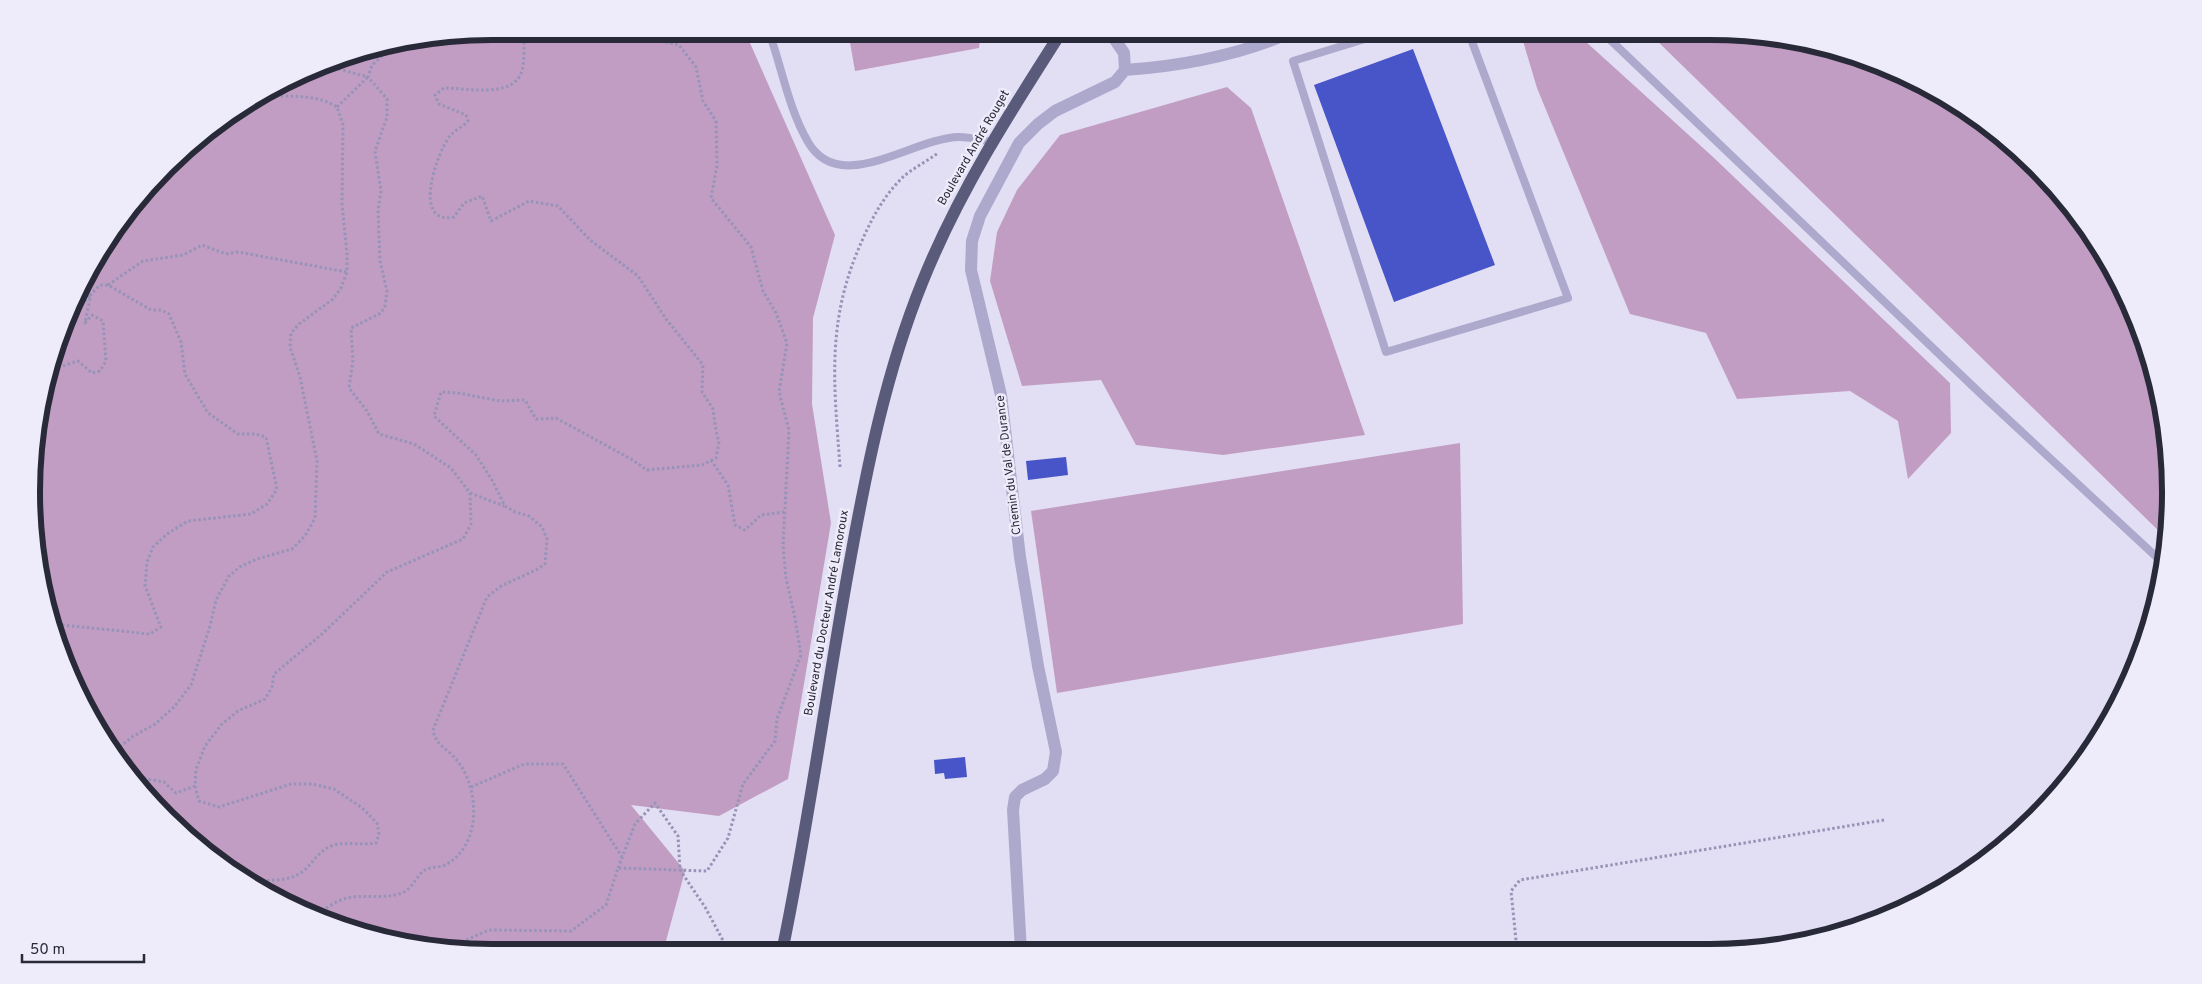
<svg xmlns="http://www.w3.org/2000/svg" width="2202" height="984" font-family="Overpass,sans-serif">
	<rect width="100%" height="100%" fill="#e2def3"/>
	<path fill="#c29dc3" d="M492,31h250l4,3 89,201 -22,83 -1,86 19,119 -43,256 -69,37 -88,-11 54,66 -22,81 -171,1 -90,-9 -86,-26 -128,-79 -95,-117 -37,-82 -21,-88 5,-150 53,-140 95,-117 73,-52 83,-37z
		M848,31h133l-2,17 -124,23z
		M1520,31h54l139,126 237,226 1,50 -43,46 -10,-58 -48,-30 -113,8 -31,-66 -76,-19 -93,-226z
		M1647,31h63l90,9 86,26 80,43 70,57 57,70 43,79 26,87 9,90 -5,46z
		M1227,87l24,21 114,327 -142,20 -87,-10 -35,-65 -79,6 -32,-105 7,-49 20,-42 43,-55z
		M1460,443l3,181 -406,69 -26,-182z"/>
	<path fill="#4755c8" d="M1413,49l82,216 -101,37 -80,-217z
		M1066,457l2,18 -40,5 -2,-19z
		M965,757l2,20 -22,2 -1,-6 -9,1 -1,-14z"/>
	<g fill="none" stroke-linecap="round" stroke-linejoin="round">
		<path stroke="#9693b8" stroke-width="3" stroke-dasharray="2.5 2.5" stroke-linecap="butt" d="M324,65l44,12
			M337,107l31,-30
			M108,285l35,-24 40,-6 19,-10 24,9 12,-2 109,20
			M74,312l17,-17
			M711,460l17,25 7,40 10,5 16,-15 23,-3
			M840,467c-6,-83 -14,-145 21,-224 10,-23 22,-46 40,-64 10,-10 25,-17 37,-26
			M470,493l34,13
			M52,624l98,10 11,-7 -16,-41 2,-24 6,-15 14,-13 21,-13 63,-7 16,-10 10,-15 -11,-52 -11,-3h-17l-30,-21 -23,-39 -4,-32 -12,-28 -8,-4h-10l-43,-25h-8l-9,9 -6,29 7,-8 11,6 3,40 -6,10 -8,2 -14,-12 -25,8
			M110,743l20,17 11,18 23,4 12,11 19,-7
			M116,750l16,-13 23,-13 19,-17 17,-22 19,-59 6,-26 13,-24 12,-10 16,-7 35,-10 13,-13 10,-18 2,-57 -17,-84 -10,-30 1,-14 8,-9 34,-25 8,-11 6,-16v-18l-5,-50 1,-79 -6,-18c-24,-15 -52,-9 -79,-12
			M471,787l53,-23h39l59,93
			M618,868l17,-44 20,-21 23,33 2,34 25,37 21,39v6
			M257,881c13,-1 30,0 42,-7 14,-8 17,-23 35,-29 10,-3 30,0 42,-2l3,-9 -2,-11 -16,-16 -27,-18 -22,-5h-21l-72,23 -20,-6 -4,-15 1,-16 9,-24 17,-22 16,-13 27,-12 7,-12 2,-13 48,-40 65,-62 76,-33 8,-15 -1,-31 -19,-25 -37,-24 -35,-10 -12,-23 -18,-23 4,-28 -2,-32 30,-15 4,-7 2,-15 -7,-30 -2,-51 3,-19 -6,-40 12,-34v-18l-19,-22 4,-12 19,-17
			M314,917c10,-7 22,-17 33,-19 19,-4 39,2 57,-6 9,-5 13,-17 21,-22 7,-4 16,-2 22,-6 27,-16 31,-51 23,-78 -3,-11 -9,-22 -17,-30 -9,-9 -18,-13 -20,-26l54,-133 14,-11 35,-16 9,-6 2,-25 -5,-12 -13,-11 -14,-4 -10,-6 -13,-26 -16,-25 -42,-39 7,-24 17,1 42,8 25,-1 11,19 20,-1 75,41 16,11 55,-5 14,-7 3,-16 -3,-11 -3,-22 -11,-17 1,-27 -37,-46 -28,-43 -48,-36 -32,-34 -29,-5 -38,20 -9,-25 -18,7 -10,14c-43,9 -17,-65 -4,-81 5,-6 13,-9 18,-15l-2,-6 -27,-11 -4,-9 9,-7c23,0 69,11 78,-17 3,-12 2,-28 2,-40
			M448,948l41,-18 82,1 35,-26 12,-37 89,3 21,-33 15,-54 32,-43 2,-22 24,-64 -6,-37 -9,-40 -3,-32 6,-116 -10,-38 8,-49 -11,-30 -13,-22 -12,-44 -40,-49 6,-32 -1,-45 -13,-20 -7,-34 -17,-22 -31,-7 -10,-7
			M1517,950l-6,-59 9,-11 364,-60"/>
		<path stroke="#ada9cc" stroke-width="8" d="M782,31l-10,10c11,33 18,70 36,101 32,55 104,-4 151,-5 11,0 23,3 34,5
			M1391,31l-98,30 93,291 182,-54 -100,-267
			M1601,31l381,364 182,169"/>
		<path stroke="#ada9cc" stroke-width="12" d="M1125,70c56,-4 118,-16 169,-39
			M1021,951l-8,-141 2,-13 7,-7 23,-11 8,-8 3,-19 -18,-86 -18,-109 -19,-162 -30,-125 1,-29 8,-25 39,-73 19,-19 17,-13 60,-29 10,-12 -1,-17 -15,-22"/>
		<path stroke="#5a5b7b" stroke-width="12" d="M782,952c27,-129 44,-261 68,-391 17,-94 36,-189 72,-278 36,-90 88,-171 140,-252"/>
	</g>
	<g text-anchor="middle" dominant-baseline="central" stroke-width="5" stroke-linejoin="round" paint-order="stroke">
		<g font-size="12" fill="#292a39" stroke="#eeebfa">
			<text transform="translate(974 148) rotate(-60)">Boulevard André Rouget</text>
			<text transform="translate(1009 465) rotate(-97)">Chemin du Val de Durance</text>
			<text transform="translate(827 613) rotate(-80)">Boulevard du Docteur André Lamoroux</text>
		</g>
	</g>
	<path d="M0 0H2202V984H0ZM492 40H1710A452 452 0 0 1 2162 492V492A452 452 0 0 1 1710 944H492A452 452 0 0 1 40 492V492A452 452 0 0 1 492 40Z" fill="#eeebfa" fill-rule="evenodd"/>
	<path fill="none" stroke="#292a39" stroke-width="6" d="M492 40H1710A452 452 0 0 1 2162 492V492A452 452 0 0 1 1710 944H492A452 452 0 0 1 40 492V492A452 452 0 0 1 492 40Z"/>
	<path d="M22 954v8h122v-8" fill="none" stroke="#292a39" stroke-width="2.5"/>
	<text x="30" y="954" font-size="15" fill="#292a39" stroke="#eeebfa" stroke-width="4" paint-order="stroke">50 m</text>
</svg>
